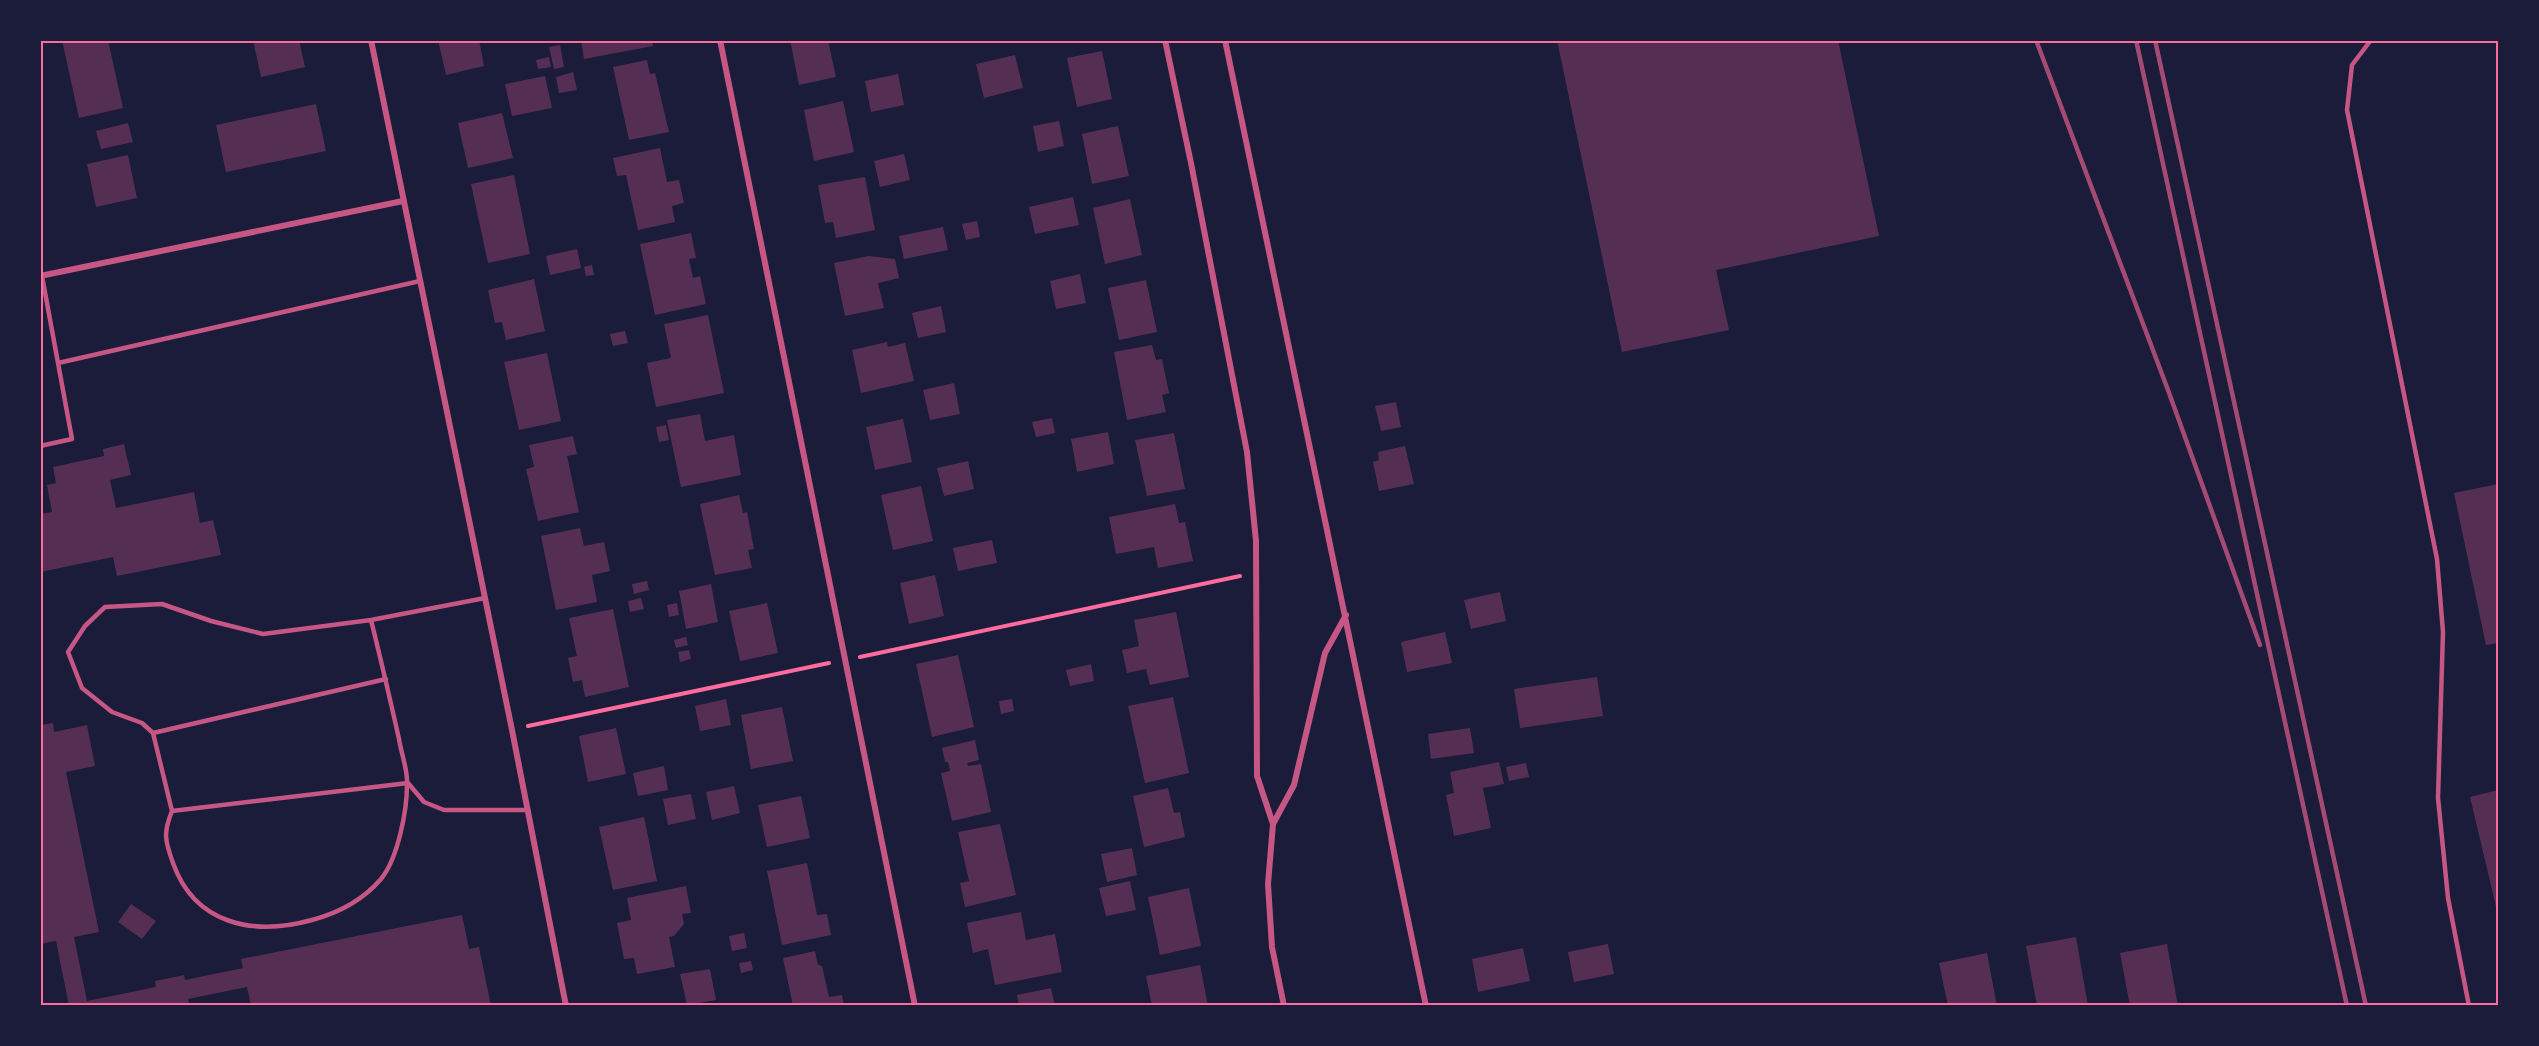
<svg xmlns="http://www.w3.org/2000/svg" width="2539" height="1046" font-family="'Open Sans',sans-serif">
	<rect width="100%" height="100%" fill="#1b1b3a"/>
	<path fill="#542f53" d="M62,40h46l15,68 -44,10z
		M253,40h46l6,27 -44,10z
		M438,40h41l5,26 -38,9z
		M581,40h71l1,6 -69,13z
		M790,40h38l8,37 -37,8z
		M1557,40h281l41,196 -163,34 13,60 -107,22z
		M560,45l4,22 -10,2 -5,-22z
		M1102,51l10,48 -35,8 -10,-49z
		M1015,55l8,33 -39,10 -8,-34z
		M549,57l2,10 -13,2 -2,-9z
		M647,60l3,14 5,-1 14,59 -40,8 -16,-73z
		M573,72l4,18 -18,3 -3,-16z
		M898,74l6,31 -33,7 -6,-31z
		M545,76l7,32 -40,8 -7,-32z
		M843,101l11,51 -40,9 -10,-51z
		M316,104l10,47 -100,21 -10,-47z
		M502,113l11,45 -45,10 -10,-45z
		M1059,121l5,25 -26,6 -5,-26z
		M128,123l5,19 -32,7 -5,-18z
		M1118,126l11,50 -37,8 -10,-50z
		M660,148l7,34 12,-2 5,23 -12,3 3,16 -37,8 -12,-55 -9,1 -4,-18z
		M904,154l6,26 -30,7 -6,-26z
		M128,155l9,43 -41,9 -9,-43z
		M514,175l16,79 -42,9 -17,-79z
		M865,177l10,53 -39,8 -3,-16 -8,1 -7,-38z
		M1073,197l6,28 -44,9 -6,-27z
		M1130,199l12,56 -37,9 -12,-56z
		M977,221l3,16 -14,3 -4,-16z
		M943,227l5,23 -44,9 -5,-23z
		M691,233l5,25 -7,1 4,19 7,-2 6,28 -51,11 -15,-71z
		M577,249l4,19 -31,7 -4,-19z
		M869,256l26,3 4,19 -21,5 6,25 -39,8 -11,-53z
		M592,265l2,10 -8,1 -2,-9z
		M1080,274l6,29 -30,6 -6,-28z
		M534,279l11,52 -39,9 -4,-18 -7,1 -7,-33z
		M1146,280l11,52 -38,8 -11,-52z
		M941,306l5,26 -28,6 -6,-25z
		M708,315l16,78 -68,14 -9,-44 24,-5 -7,-34z
		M625,331l3,12 -15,3 -3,-12z
		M887,342l1,5 17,-4 9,38 -53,12 -9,-43z
		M1152,345l4,15 6,-1 7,34 -7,2 4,17 -39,8 -13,-68z
		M547,353l14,68 -42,9 -15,-68z
		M954,383l6,31 -30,6 -7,-30z
		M1396,402l5,25 -20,4 -6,-25z
		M700,414l5,27 29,-6 7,40 -60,12 -14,-67z
		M1052,418l3,15 -19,4 -4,-15z
		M903,419l9,43 -37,8 -9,-43z
		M666,425l3,15 -10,2 -3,-15z
		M1108,432l6,32 -37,8 -6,-33z
		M1174,433l11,56 -38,7 -12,-56z
		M573,436l4,18 -10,2 12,56 -41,9 -12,-52 8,-2 -5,-22z
		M124,444l7,31 -21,5 6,28 78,-16 6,31 13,-3 8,35 -104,21 -4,-19 -73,15v-58l12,-2 -5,-27 9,-2 -3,-16 51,-11 -1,-7z
		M1405,446l9,38 -35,7 -6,-29 6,-2 -1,-8z
		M968,461l6,28 -30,7 -7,-28z
		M2498,484v159l-12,2 -32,-152z
		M921,486l12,55 -40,9 -12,-55z
		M739,495l4,18 4,-1 7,37 -6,1 4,18 -37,7 -15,-71z
		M1175,504l4,19 6,-1 8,39 -35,7 -4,-21 -38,7 -7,-37z
		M580,528l4,18 20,-4 6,29 -18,4 5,27 -41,8 -15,-74z
		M992,540l5,23 -39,8 -5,-23z
		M935,575l9,41 -35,8 -9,-41z
		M647,581l2,9 -15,4 -2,-10z
		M711,584l7,38 -32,7 -7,-38z
		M1500,592l6,29 -35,8 -7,-29z
		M641,598l3,11 -14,3 -2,-11z
		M677,603l2,12 -10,2 -2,-12z
		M767,603l11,50 -38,8 -11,-50z
		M613,609l16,78 -44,10 -3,-17 -9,2 -5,-24 9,-2 -8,-38z
		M1176,612l13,65 -39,8 -4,-16 -19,4 -5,-23 17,-4 -5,-26z
		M1445,632l7,31 -45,9 -6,-30z
		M686,637l2,8 -12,3 -2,-8z
		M689,650l2,9 -11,3 -2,-10z
		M958,655l16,72 -42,10 -16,-73z
		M1091,664l3,17 -24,5 -4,-16z
		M1597,677l6,39 -83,12 -6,-39z
		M1173,697l16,76 -44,10 -17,-77z
		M726,699l5,26 -31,6 -5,-25z
		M1012,699l2,12 -13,3 -2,-13z
		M782,707l11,54 -42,8 -10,-54z
		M53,723l1,9 33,-7 8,41 -29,6 33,160 -25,5 13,64 69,-14 -1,-6 29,-6 1,5 58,-12 -2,-9 221,-44 7,34 10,-2 12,59h-84v-3l-13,3h-143l-4,-19 -59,12 1,5 -6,2h-114l-13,-65 -16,3v-219z
		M616,728l10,46 -38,8 -9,-46z
		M1470,728l4,25 -43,6 -3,-25z
		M975,740l4,20 -12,3 1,3 13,-2 10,48 -39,9 -11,-48 9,-2 -2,-9h-3l-3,-14z
		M1499,762l5,22 -21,4 8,40 -37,8 -8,-41 8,-2 -4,-21z
		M1526,763l3,14 -20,4 -3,-14z
		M664,766l4,24 -30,6 -5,-23z
		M734,786l6,27 -28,7 -6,-28z
		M1168,788l6,25 6,-1 5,25 -41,10 -11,-51z
		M2498,790v125l-28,-118z
		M691,794l5,25 -28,6 -5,-26z
		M801,796l9,42 -43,9 -9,-42z
		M644,817l13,64 -44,9 -14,-63z
		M1000,824l16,71 -51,12 -5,-24 9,-2 -11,-49z
		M1132,848l5,27 -30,7 -6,-28z
		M807,863l10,52 10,-1 4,21 -49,10 -15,-74z
		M1130,881l6,29 -30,6 -7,-28z
		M686,886l5,27 -9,1 2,10 -10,12 -5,1 6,30 -38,7 -3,-16 -10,1 -7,-36 14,-3 -4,-22z
		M1189,888l12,58 -41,9 -12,-58z
		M131,904l25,17 -14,18 -24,-17z
		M1021,912l5,28 29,-6 7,38 -67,13 -7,-36 -15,4 -6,-30z
		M744,933l3,15 -15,3 -3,-15z
		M2076,937l12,69h-51l-11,-60z
		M1608,944l6,30 -40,8 -6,-30z
		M2167,944l11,62h-48l-10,-53z
		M1523,948l7,33 -52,11 -6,-33z
		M815,951l3,14 4,1 7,31 13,-2 2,11h-51l-10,-48z
		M1987,953l10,53h-49l-9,-43z
		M751,961l2,9 -12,3 -2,-10z
		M1200,965l8,41h-56l-6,-30z
		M710,969l6,31 -29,5 -7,-31z
		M1051,988l4,18h-36l-2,-11z"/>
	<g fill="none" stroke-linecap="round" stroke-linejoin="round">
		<path stroke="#ff6b9d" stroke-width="4" d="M860,657l380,-81
			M528,726l301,-63"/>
		<path stroke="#c65784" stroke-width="4.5" d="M2371,40l-19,25 -5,45 90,449 6,73 -5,166 10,100 21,108
			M58,363l362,-82
			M40,446l32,-7 -30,-163
			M485,598l-114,22 -108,14 -52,-13 -49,-17 -57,3 -20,19 -17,26 14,36 30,24 30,11 11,10 19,78 236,-28 16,19 20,8h84
			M153,733l233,-54
			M172,811c-9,22 -7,30 1,52 22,62 81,73 139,57 26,-7 51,-20 69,-41 17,-21 26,-68 26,-95 1,-14 -6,-31 -8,-45 -9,-40 -18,-79 -28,-119"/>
		<path stroke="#c65784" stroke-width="6" d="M371,40l141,690 54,276
			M720,40l195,966
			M1165,40l26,123 56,289 9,89 1,235 16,48 -5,60 4,63 12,59
			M1225,40l201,966
			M40,276l363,-75
			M1273,824l21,-39 31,-132 21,-38"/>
		<path stroke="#a44b75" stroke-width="4.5" d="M2036,40l132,350 92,255
			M2136,40l211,966
			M2155,40l211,966"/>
	</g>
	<rect width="2539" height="1046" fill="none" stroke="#1b1b3a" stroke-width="84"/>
	<rect x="42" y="42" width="2455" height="962" fill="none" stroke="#ff6b9d" stroke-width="2"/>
</svg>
